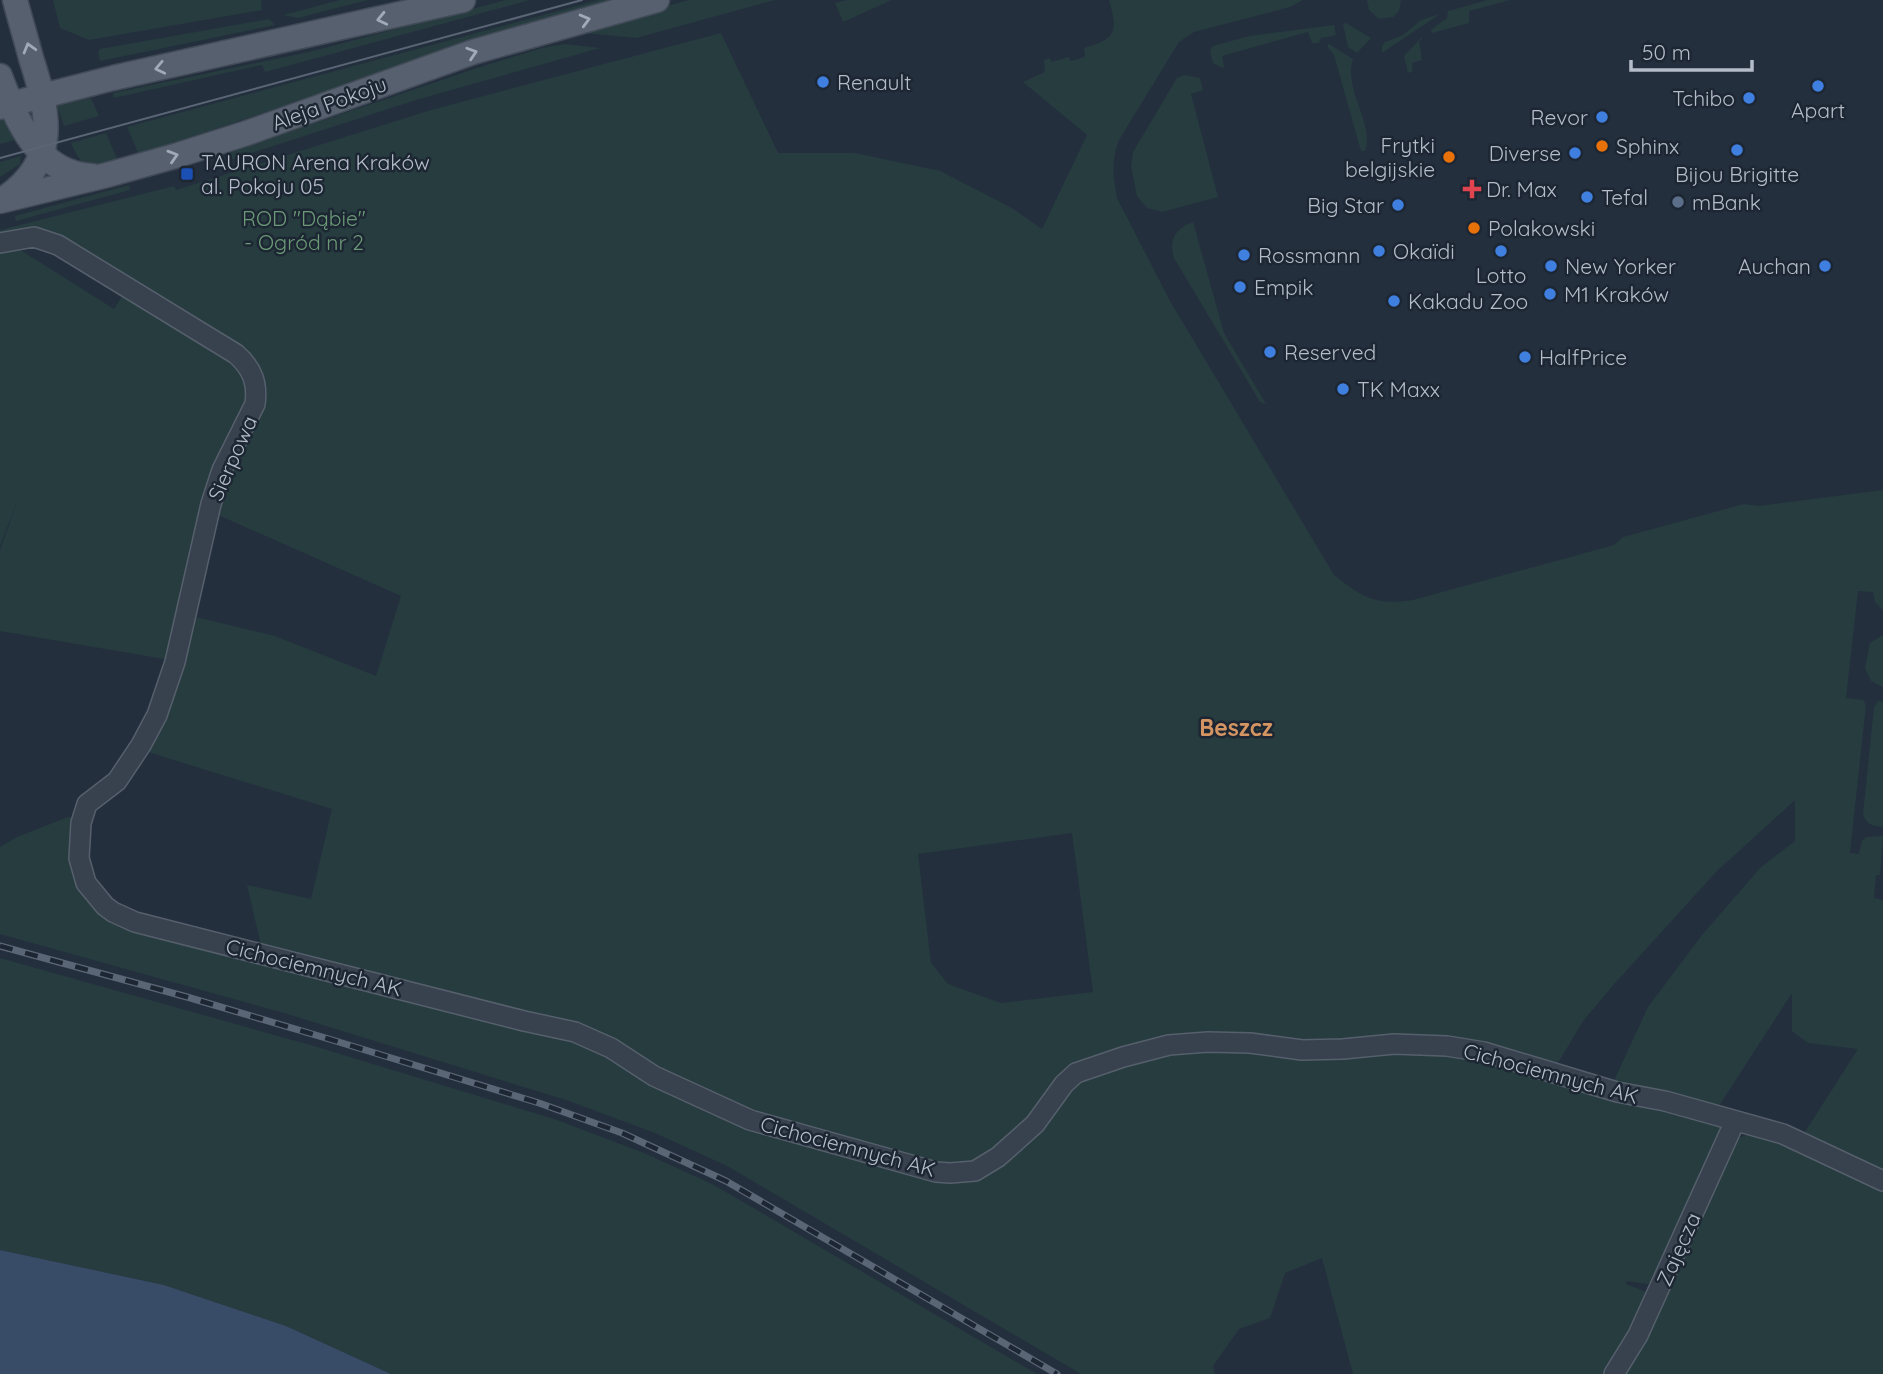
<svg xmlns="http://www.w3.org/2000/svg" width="1883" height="1374" font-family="Quicksand,sans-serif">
	<rect width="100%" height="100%" fill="#242f3e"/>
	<path fill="#263c3f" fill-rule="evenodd" d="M53,0h208l1,10 -173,30 -29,-12z
		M340,0h28l-70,18 -15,-3z
		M506,0h24l-265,72 -3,-7 -148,33 -1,-5 196,-41z
		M599,0h22l-185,54 -297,101 -12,-28z
		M689,0h86l-139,38 -52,-5 -1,-4z
		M847,0h45l-49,22 -8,-19z
		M1109,0h194l-13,7 -96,25 -15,10 -60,98c-8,21 -6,37 -2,58l53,103 164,274c28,22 42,31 79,25l201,-55 9,-8 121,-33 15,2 124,-16v120l-8,-8 -2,-10 -15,-1 -12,107 17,2 3,5 -16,148 9,1 3,-13 4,-4 17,-1 -3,39h-4l-2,23 9,2v272l-80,-37 55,-86 -50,-6 -16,-12v-38l-75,116 -105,-24 36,-78 54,-72 59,-68 34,-26v-41l-78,71 -101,111 -33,39 -28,47 -59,-18 -193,-7 -72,-9 -152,29 -68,74 -36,26 -24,3 -162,-43 -54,-18 -214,-92 -260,-68 -14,-60 64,14 21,-90 -184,-57 32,-75 16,-60 79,19 101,40 25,-80 -185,-82 9,-30 36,-71 4,-21 -4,-20 -10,-17 -33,-25 -152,-92 -66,-2v-6l174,-44 2,4 255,-80 290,-77 57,120h77l85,18 72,37 30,21 45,-94 -64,-53 22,-10 -1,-12 6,-2 1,4 18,-5 1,4 15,-4 -1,-9c33,-9 34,-17 25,-48zM1072,833l21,159 -92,11 -53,-19 -17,-21 -13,-109z
		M1367,0h34l-2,11 -6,6 -14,2 -10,-9z
		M1488,0h22l-41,11v12l-37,10 -1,-3 16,-12 1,-7z
		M1440,14l-58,39v-7l3,-4 18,-7 18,-15z
		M269,19l6,6 -175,36 -2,-9 2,-3z
		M1346,23l25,15 -14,15 -9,-6 -5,-23z
		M1334,25l2,10 -15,3 -2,5h-7l-4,-11 -86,24 2,11 -2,1 -9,-5 -3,-13 3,-4 36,-10z
		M1422,37v2l-3,2 3,19 -10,3 1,8 -5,2 -4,-17z
		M564,44l36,4 -184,52 -186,60 -2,-7 249,-85 65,-20z
		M1329,44l24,15c-10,30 22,66 12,92h-4l-27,-96 -7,-9z
		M1184,75l16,3 3,12 -12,4 27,103 -56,15 -15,-4 -10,-12 -6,-30 2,-14 44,-74z
		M91,98l8,18 -35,10 -7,-21z
		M4,118l11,22 -15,4v-25z
		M106,133l12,28c-28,7 -35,10 -47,-18z
		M21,156l-1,8 -20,13v-15z
		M129,185l1,5 -114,31 -1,-5z
		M1193,222l31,111 42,71 -6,-2 -86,-144c-6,-17 2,-31 19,-36z
		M7,250l15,1 92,58 9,-14 108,64 11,11 7,28 -79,262 -170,-29v-81l18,-51 -18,47v-294z
		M1883,635v52l-12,-6 -6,-13 5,-25z
		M1878,701l5,1v125c-10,-1 -17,-2 -20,-13l11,-107z
		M68,817l5,1 18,84 480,137 134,70 264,69 109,-96 15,-9 86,-24 216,1 90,9 234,66 4,7 -62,140 -13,12 -21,-3 -1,3 20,8v13l-39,69h-254l-31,-116 -37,15 -15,45 -31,11 -26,37 2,8h-134l-354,-208 -72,-33 -86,-32 -285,-88 -284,-79v-87l17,-10z
		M0,958l314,88 243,74 87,33 70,32 323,189h-646l-105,-48 -122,-41 -164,-35z
		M1750,1133l31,7 102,49v185h-266l118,-234z"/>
	<path fill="#394c67" d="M0,1250l164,35 122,41 105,48h-391z"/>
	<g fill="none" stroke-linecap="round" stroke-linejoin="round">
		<g stroke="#565f6c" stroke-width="22">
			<path id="minor" d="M0,243l34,-6 24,8 178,109c16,14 22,29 19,50l-33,66 -11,34 -36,158 -18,53 -16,30 -24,36 -30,23 -6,19 -2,35 7,25 19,23 8,6 22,10 389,99 51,11 36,16 43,28 96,44 186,52 14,1 25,-2 23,-14 37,-33 29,-40 12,-11 47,-16 46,-12 39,-3 42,1 52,7 41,-1 51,-5 53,2 37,6 133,40 48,9 118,33 100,47
				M1614,1374l24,-39 97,-214"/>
		</g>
		<g stroke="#414a57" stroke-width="27">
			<path id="major" d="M0,76c16,44 38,98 92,100
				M0,107l113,-29 350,-78
				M2,200c59,-38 47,-86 29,-142 -5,-19 -11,-39 -16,-58
				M0,201l107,-26 68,-19 72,-23 226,-81 184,-52"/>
		</g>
		<use href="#minor" stroke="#38414e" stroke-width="19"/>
		<use href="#major" stroke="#56606e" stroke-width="24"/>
		<path stroke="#5a6575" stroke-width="2" d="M0,158l582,-158"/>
		<g stroke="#5a6575" stroke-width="7">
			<path id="rail" d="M0,946l187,51 142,42 210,64 83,30 104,48 331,193"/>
		</g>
		<use href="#rail" stroke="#1d2633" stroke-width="4.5" stroke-dasharray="13" stroke-linecap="butt"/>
	</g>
	<defs><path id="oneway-chevron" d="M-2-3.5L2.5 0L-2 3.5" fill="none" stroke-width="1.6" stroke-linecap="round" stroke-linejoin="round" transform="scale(1.75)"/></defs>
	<g stroke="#a1aab7">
		<use href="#oneway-chevron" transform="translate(382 19) rotate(167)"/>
		<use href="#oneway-chevron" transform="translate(585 20) rotate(-15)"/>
		<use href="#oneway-chevron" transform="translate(29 48) rotate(-106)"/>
		<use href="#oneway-chevron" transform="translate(472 53) rotate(-18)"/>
		<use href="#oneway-chevron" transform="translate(160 68) rotate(168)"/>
		<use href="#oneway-chevron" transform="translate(173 156) rotate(-17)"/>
	</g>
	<g fill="#3f7fe0" stroke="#1d2633" stroke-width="2.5">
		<circle cx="823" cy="82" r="7"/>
		<circle cx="1818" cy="86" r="7"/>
		<circle cx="1749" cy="98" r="7"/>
		<circle cx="1602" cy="117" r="7"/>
		<circle cx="1737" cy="150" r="7"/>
		<circle cx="1575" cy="153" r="7"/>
		<circle cx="1587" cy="197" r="7"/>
		<circle cx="1398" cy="205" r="7"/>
		<circle cx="1379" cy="251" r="7"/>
		<circle cx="1501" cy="251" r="7"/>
		<circle cx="1244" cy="255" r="7"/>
		<circle cx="1551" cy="266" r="7"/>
		<circle cx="1825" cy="266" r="7"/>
		<circle cx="1240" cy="287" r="7"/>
		<circle cx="1550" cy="294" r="7"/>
		<circle cx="1394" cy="301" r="7"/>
		<circle cx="1270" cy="352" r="7"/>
		<circle cx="1525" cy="357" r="7"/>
		<circle cx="1343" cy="389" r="7"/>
	</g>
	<g fill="#e8710a" stroke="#1d2633" stroke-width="2.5">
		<circle cx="1602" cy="146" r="7"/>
		<circle cx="1449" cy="157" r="7"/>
		<circle cx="1474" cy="228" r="7"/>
	</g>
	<rect fill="#1a4fb4" stroke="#1d2633" stroke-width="2.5" x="180" y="167" width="14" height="14" rx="3.5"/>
	<path fill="#e0444e" stroke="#1d2633" stroke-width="2.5" d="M1468.5 178.5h7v7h7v7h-7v7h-7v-7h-7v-7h7z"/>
	<circle fill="#5c6f8a" stroke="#1d2633" stroke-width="2.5" cx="1678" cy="202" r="7"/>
	<g text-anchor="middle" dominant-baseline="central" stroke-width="5" stroke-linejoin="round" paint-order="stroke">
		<g font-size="21" fill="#b4bcc9" stroke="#1d2633" text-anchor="start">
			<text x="837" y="82">Renault</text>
			<text x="1735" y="98" text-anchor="end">Tchibo</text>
			<text x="1818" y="110" text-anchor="middle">Apart</text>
			<text x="1588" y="117" text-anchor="end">Revor</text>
			<text x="1435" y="145" text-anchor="end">Frytki<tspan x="1435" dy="24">belgijskie</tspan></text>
			<text x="1616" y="146">Sphinx</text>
			<text x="1561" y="153" text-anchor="end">Diverse</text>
			<text x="201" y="162">TAURON Arena Kraków<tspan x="201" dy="24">al. Pokoju 05</tspan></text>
			<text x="1737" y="174" text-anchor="middle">Bijou Brigitte</text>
			<text x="1486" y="189">Dr. Max</text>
			<text x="1601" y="197">Tefal</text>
			<text x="1692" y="202">mBank</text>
			<text x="1384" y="205" text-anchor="end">Big Star</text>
			<text x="1488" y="228">Polakowski</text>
			<text x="1393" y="251">Okaïdi</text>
			<text x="1258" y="255">Rossmann</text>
			<text x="1565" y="266">New Yorker</text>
			<text x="1811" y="266" text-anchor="end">Auchan</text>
			<text x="1501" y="275" text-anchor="middle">Lotto</text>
			<text x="1254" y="287">Empik</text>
			<text x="1564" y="294">M1 Kraków</text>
			<text x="1408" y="301">Kakadu Zoo</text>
			<text x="1284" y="352">Reserved</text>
			<text x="1539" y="357">HalfPrice</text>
			<text x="1357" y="389">TK Maxx</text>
		</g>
		<g font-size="21" fill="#b4bcc9" stroke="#1d2633">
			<text transform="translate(329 103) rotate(-20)">Aleja Pokoju</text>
			<text transform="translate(232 458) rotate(-66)">Sierpowa</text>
			<text transform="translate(314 967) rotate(14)">Cichociemnych AK</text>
			<text transform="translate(1551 1073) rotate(15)">Cichociemnych AK</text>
			<text transform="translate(848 1146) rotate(15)">Cichociemnych AK</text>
			<text transform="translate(1678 1249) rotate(-66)">Zajęcza</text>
		</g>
		<g font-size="21" fill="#6b9a76" stroke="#1d2633">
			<text x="304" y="218">ROD "Dąbie"<tspan x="304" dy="24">- Ogród nr 2</tspan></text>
		</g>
		<g font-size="23" font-weight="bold" fill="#d59563" stroke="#1d2633">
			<text x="1236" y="727">Beszcz</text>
		</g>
	</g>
	<path d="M1631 60v10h121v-10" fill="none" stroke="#b4bcc9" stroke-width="3.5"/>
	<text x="1642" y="60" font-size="21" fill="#b4bcc9" stroke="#1d2633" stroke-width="5" paint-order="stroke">50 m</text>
</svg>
